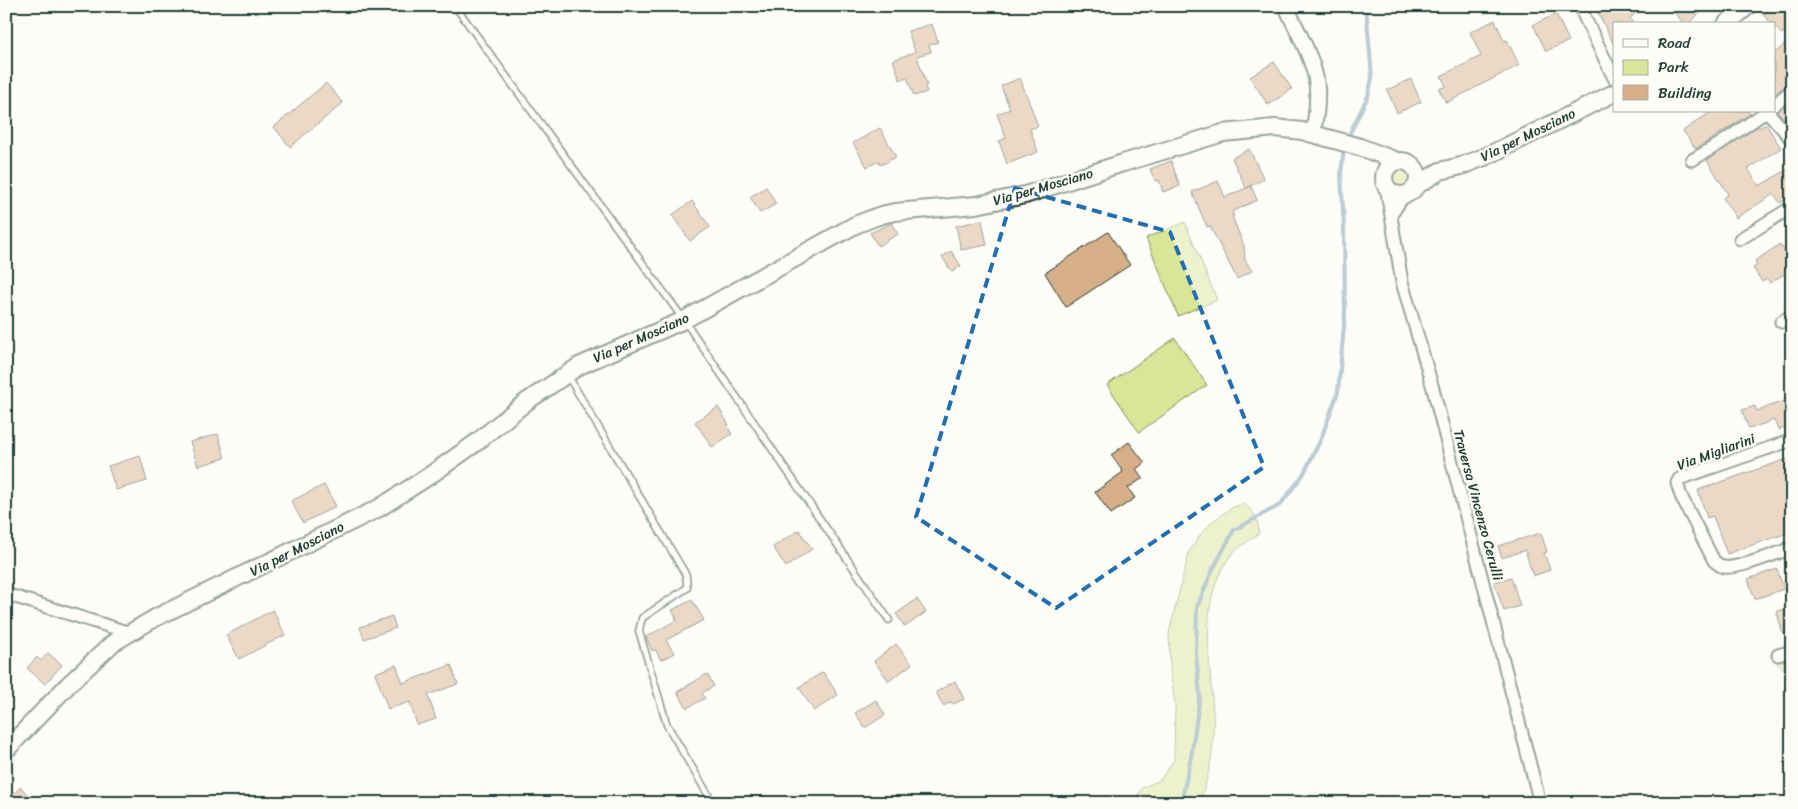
<svg xmlns="http://www.w3.org/2000/svg" width="1798" height="809" font-family="Sriracha,sans-serif">
	<rect width="100%" height="100%" fill="#fdfcf7"/>
	<filter id="ink" filterUnits="userSpaceOnUse"><feTurbulence type="fractalNoise" baseFrequency=".02" numOctaves="2"/><feDisplacementMap in="SourceGraphic" scale="10" xChannelSelector="R" yChannelSelector="G"/><feConvolveMatrix kernelMatrix="1 2 1 2 8 2 1 2 1" color-interpolation-filters="sRGB"/></filter>
	<g filter="url(#ink)">
		<path fill="#d9e597" stroke="#7c9166" d="M1391 178a10 10 0 1 1 20 0a10 10 0 1 1-20 0Z
			M1185,222l32,78 -39,16 -32,-78z
			M1175,338l32,47 -68,47 -32,-47z
			M1244,504c12,8 14,17 15,30 -8,5 -18,11 -25,18 -44,49 -17,129 -21,188 -1,21 -6,43 -14,63h-65l8,-15 18,-8 14,-20 1,-55 -5,-36 -1,-36 20,-81 11,-17 13,-14 20,-14z
			M1792,654v23l-18,-17z"/>
		<g fill="none" stroke-linecap="round" stroke-linejoin="round">
			<path stroke="#6b92a9" stroke-width="4" d="M1349,135l19,-39 4,-18 -6,-72
				M1181,803l10,-46 9,-62 -4,-41 1,-47 15,-36 22,-41 46,-25 23,-30 18,-36 17,-47 7,-77 -1,-88 -3,-52 3,-27"/>
		</g>
		<path fill="#d6ae87" stroke="#1f3d34" d="M1595,6h49l-14,12 3,6h-19v21z
			M1669,6h39l-20,18h-4z
			M1773,6h12l7,7v11l-10,10 -8,-8v-2h-2l-9,-9z
			M1556,14l13,27 -23,10 -13,-26z
			M1495,20l9,21 3,-1 12,25 -73,38 -7,-14 7,-3 -5,-10 40,-20 -11,-24z
			M932,24l6,18 -9,3 2,7 -14,4 10,29 -2,1 2,6 -13,4 -7,-19 -7,3 -7,-20 22,-8 -7,-21z
			M1787,42l5,5v36l-5,1 -13,11v-41z
			M1274,62l18,27 -24,16 -18,-28z
			M1020,78l18,48 -8,3 8,23 -31,12 -8,-23 7,-3 -9,-24 13,-5 -9,-23z
			M1411,79l10,23 -24,11 -10,-23z
			M326,83l17,20 -53,44 -16,-20z
			M1792,100v26l-15,-15z
			M1712,111h36l2,3 -54,35 -13,-18z
			M1766,124l15,24 -33,21 11,17 33,-19v28l-12,8 -6,-9 -38,24 -13,-20 5,-4 -21,-34 51,-34 1,2z
			M880,128l16,29 -15,8 -2,-4 -12,6 -14,-24z
			M1249,149l15,30 -18,9 -14,-30z
			M1171,161l9,25 -17,6 -4,-12 -4,1 -5,-12z
			M1218,181l7,16 26,-11 6,14 -25,12 2,4h-2l12,30 1,14 7,11 -15,8 -27,-53 -3,1 -15,-35z
			M766,187l10,17 -16,9 -10,-16z
			M692,201l18,26 -20,14 -18,-26z
			M982,220l5,25 -26,5 -5,-24z
			M891,223l7,11 -20,12 -8,-13z
			M1108,232l22,33 -64,42 -21,-34z
			M1780,244l12,19v6l-22,14 -3,-4 -5,3 -9,-14 4,-3 -2,-4z
			M951,251l10,15 -9,6 -10,-15z
			M1792,398v27l-14,5 -4,-10 -25,9 -7,-19 13,-4 2,5z
			M718,407l11,18 -2,1 5,8 -20,13 -17,-25z
			M218,434l7,24 -27,8 -8,-24z
			M1129,442l16,21 -9,6 7,9 -15,10 7,10 -24,16 -16,-22 28,-20 -12,-17z
			M140,456l7,25 -31,9 -8,-24z
			M1787,459l5,13v60l-17,5 -48,17 -14,-38 -6,2 -9,-28z
			M324,485l12,21 -33,17 -12,-22z
			M799,530l13,19 -26,18 -13,-20z
			M1541,533l6,19 -3,1 6,17 -17,6 -8,-26 -23,8 -4,-12z
			M1777,569l7,20 -29,10 -7,-20z
			M1511,577l9,29 -16,5 -10,-29z
			M917,599l9,13 -21,15 -9,-13z
			M692,600l12,20 -38,20 8,13 -13,7 -6,-11 -3,2 -6,-14 31,-17 -5,-10z
			M1792,607v25l-9,2 -6,-21 1,-2z
			M273,610l12,25 -46,24 -13,-24z
			M392,616l4,12 -32,11 -4,-12z
			M896,644l16,20 -23,17 -15,-20z
			M48,653l14,12 -17,19 -18,-16 10,-11 4,4z
			M396,665l7,18 48,-18 7,19 -30,11 8,24 -19,6 -7,-23 -22,7 -13,-36z
			M823,672l15,23 -24,16 -15,-24z
			M707,674l7,12 -12,7 3,5 -18,10 -10,-16z
			M955,681l9,18 -11,5 -2,-2 -8,4 -7,-14z
			M876,700l9,15 -20,13 -10,-15z
			M21,787l13,16h-28v-3z"/>
		<g fill="none" stroke-linecap="round" stroke-linejoin="round">
			<g stroke="#1f3d34" stroke-width="9">
				<path id="service" d="M455,6l229,314 205,300
					M568,376l118,199 1,13 -45,30 -3,13 28,94 46,78"/>
			</g>
			<g stroke="#1f3d34" stroke-width="15">
				<path id="minor" d="M1583,6v8l31,64
					M1774,105l18,-15
					M1767,111l25,29
					M1692,160l29,-17 46,-32
					M1386,186l16,96 30,103 108,418
					M1391,215l14,-21
					M1740,239l52,-32
					M1781,322l11,-7
					M1792,440l-113,39 -2,4 4,13 33,65c3,2 6,5 9,6 14,3 54,-14 69,-19
					M6,594l124,39
					M1778,655l14,-4"/>
			</g>
			<g stroke="#1f3d34" stroke-width="18">
				<path id="tertiary" d="M1286,6c10,23 25,48 30,73 3,18 0,37 -3,55"/>
			</g>
			<g stroke="#1f3d34" stroke-width="20">
				<path id="secondary" d="M1726,24l22,-18
					M1384 178a17 17 0 1 1 34 0a17 17 0 1 1-34 0Z
					M1416,186l24,-15 21,-5 26,-10 127,-63
					M6,750l63,-66 44,-41 42,-25 224,-110 50,-32 48,-34 49,-40 53,-36 105,-46 171,-95 26,-10 14,-3 81,-7 49,-10 98,-32 100,-30 52,-5 27,3 58,16 37,14"/>
			</g>
			<use href="#service" stroke="#fdfcf7" stroke-width="5.5"/>
			<use href="#minor" stroke="#fdfcf7" stroke-width="11"/>
			<use href="#tertiary" stroke="#fdfcf7" stroke-width="14"/>
			<use href="#secondary" stroke="#fdfcf7" stroke-width="16"/>
		</g>
	</g>
	<path d="M0 0H1798V809H0ZM1015,188l155,44 94,235 -208,141 -140,-91z" fill="#fdfcf7" fill-opacity=".55" fill-rule="evenodd"/>
	<path fill="none" stroke="#1f6fb2" stroke-width="4" stroke-dasharray="10 6" stroke-linejoin="round" d="M1015,188l155,44 94,235 -208,141 -140,-91z"/>
	<g text-anchor="middle" dominant-baseline="central" stroke-width="5" stroke-linejoin="round" paint-order="stroke">
		<g font-size="14" fill="#1f3d34" stroke="#fdfcf7">
			<text transform="translate(1528 135) rotate(-26)">Via per Mosciano</text>
			<text transform="translate(1043 187) rotate(-16)">Via per Mosciano</text>
			<text transform="translate(641 338) rotate(-24)">Via per Mosciano</text>
			<text transform="translate(1716 452) rotate(-20)">Via Migliarini</text>
			<text transform="translate(1478 505) rotate(75)">Traversa Vincenzo Cerulli</text>
			<text transform="translate(297 549) rotate(-27)">Via per Mosciano</text>
		</g>
	</g>
	<rect width="1798" height="809" fill="none" stroke="#fdfcf7" stroke-width="25"/>
	<rect x="12" y="12" width="1773" height="784" fill="none" stroke="#1f3d34" stroke-width="2" filter="url(#ink)"/>
	<rect x="1613" y="22" width="162" height="90" fill="#fdfcf7" stroke="#a4b0a9"/>
	<rect x="1623" y="39" width="25" height="8" fill="#fdfcf7" stroke="#a4b0a9"/>
	<text x="1658" y="48" font-size="15" fill="#1f3d34">Road</text>
	<rect x="1623" y="60" width="25" height="15" fill="#d9e597" stroke="#a4b0a9"/>
	<text x="1658" y="72" font-size="15" fill="#1f3d34">Park</text>
	<rect x="1623" y="85" width="25" height="15" fill="#d6ae87" stroke="#a4b0a9"/>
	<text x="1658" y="98" font-size="15" fill="#1f3d34">Building</text>
</svg>
